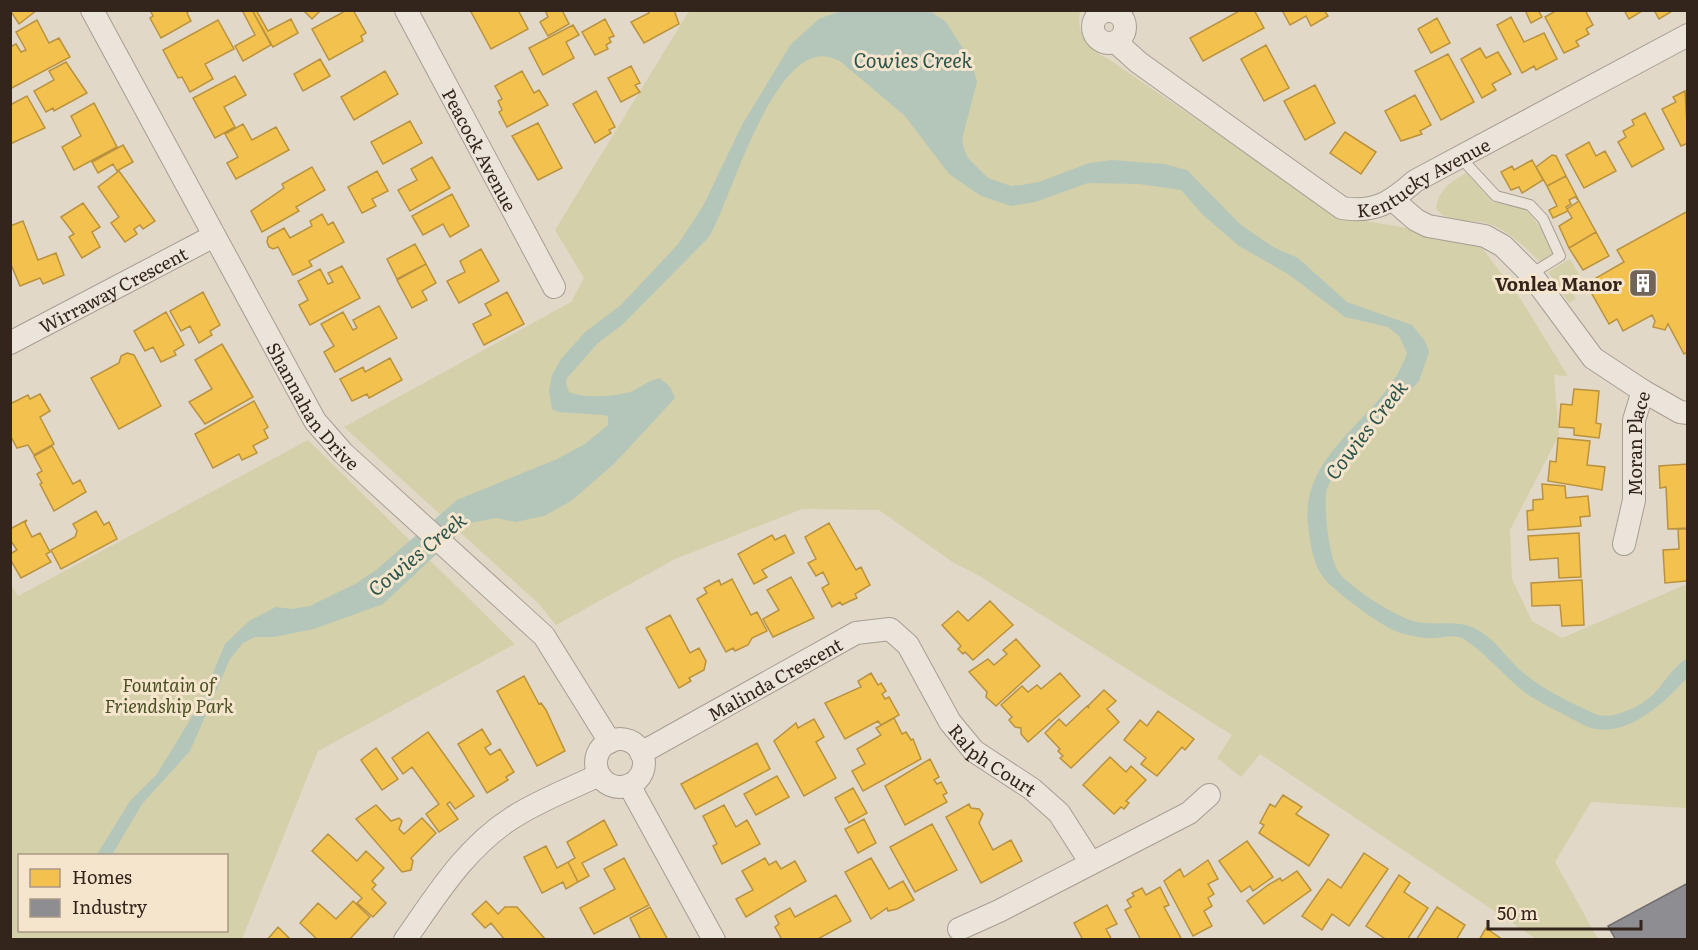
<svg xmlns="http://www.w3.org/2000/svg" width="1698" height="950" font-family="Literata,serif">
	<rect width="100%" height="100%" fill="#e2d8c8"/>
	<path fill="#d4d0aa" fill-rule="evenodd" d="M689,11h391c-4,26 8,38 30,49l227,156 139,24 44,58 48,78 -14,-1 5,60 -49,95 2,49 20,42 30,17 125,-54v224l-96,-6 -36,60 43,77h-62l-276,-185 -19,23 -24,-19 15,-23 -251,-158 -30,-16 -72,-51 -77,-1 -127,50 -119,66 -17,-21 -195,-177 227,-125 13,-24 -29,-48z
		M1466,173l27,29 30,6 7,6 19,25 5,13 -14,10c-13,-13 -30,-30 -48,-37 -20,-8 -39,2 -56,-16 3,-20 14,-26 30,-36z
		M1570,259l12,21 -11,9 5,10 -7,4 -21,-31z
		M308,440l207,204 -197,107 -76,188h-231l-1,-356 8,13zM20,856h206v74h-206z"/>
	<path fill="#b4c6b9" d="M840,11h90l16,11 25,39 6,21 -15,57 2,10 4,9 20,20 23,8 11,-1 17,-3 50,-19 23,-3 52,4 23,6 54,55 32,22 25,11 49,44 65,23 13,16 4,11 -10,29 -81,88c-5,8 -10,15 -12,24 -2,17 3,68 14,81 13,15 57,44 77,48 20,4 40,-3 59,7 20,10 32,32 50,46 22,17 46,29 72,40 11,2 18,0 28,-4 35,-12 36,-36 61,-53v20c-22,24 -59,60 -96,50 -9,-3 -20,-10 -28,-14 -17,-9 -33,-16 -47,-29 -18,-16 -33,-34 -54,-47 -11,-5 -24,2 -36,0 -9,-1 -26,-4 -35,-9 -13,-6 -60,-40 -68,-52 -10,-13 -13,-36 -15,-52 -8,-76 78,-108 99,-172l-8,-17 -11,-9 -43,-10 -57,-43 -49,-28 -37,-32 -21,-24 -42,-6 -51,-1 -53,19 -24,4 -30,-10 -32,-22 -44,-58 -64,-54c-63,-40 -110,140 -132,175l-87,88 -24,18 -31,35 -1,5 3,9c15,6 40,5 57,1 11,-2 20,-12 34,-15l10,9 5,11 -61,66 -43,37 -27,15 -29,6 -19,-4 -26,5 -87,81 -69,25 -40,8h-19l-12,6 -13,16 -40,92 -48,53 -30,51 -16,1 34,-55 27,-27 44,-72 24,-58 24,-23 27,-14 16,2 18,-3 45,-22 21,-14 81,-70 100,-41 28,-15 23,-19v-9l-6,-1 -44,-3 -6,-3 -3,-18 3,-16 9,-16 24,-27 36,-27 58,-62 24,-37 39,-81 49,-81 28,-25z"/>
	<path fill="#f2c14e" stroke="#b9923f" stroke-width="1.5" d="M10,10h27l-18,14z
		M150,10h40l-3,3 4,8 -30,17 -11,-20 3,-2z
		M242,10h10l19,35 -28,16 -8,-15 20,-11z
		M252,10h4l12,21 23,-12 7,14 -25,14z
		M303,10h18l-9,9z
		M347,10h6l13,23 -5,3 2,5 -34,19 -17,-31z
		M470,10h48l10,19 -37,20z
		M545,10h17l7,14 -21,12 -8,-14 8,-5z
		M647,10h27l5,14 -35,19 -13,-21 18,-9z
		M1241,10h13l10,18 -61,33 -13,-23z
		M1282,10h42l4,6 -17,10 -5,-10 -16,9z
		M1525,10h13l4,7 -11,6z
		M1557,10h28l8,15 -7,4 3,5 -13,7 3,5 -15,7 -19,-36z
		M1624,10h17l1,1 -13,8z
		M1654,10h20l-15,9z
		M1511,17l13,25 20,-9 13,26 -21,11 -2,-4 -12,7 -25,-48z
		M1437,18l13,25 -19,10 -13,-24z
		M605,19l9,17 -5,2 2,4 -5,3 2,4 -13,6 -13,-23z
		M37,20l12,23 10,-5 11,19 -60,32v-42l6,-3 5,8 5,-2 -10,-18z
		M218,20l16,29 -29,15 8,15 -23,13 -8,-15 -4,1 -15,-28z
		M573,25l6,10 -13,7 8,16 -31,17 -14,-27z
		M1266,45l23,43 -25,13 -23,-42z
		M1480,48l6,10 12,-6 13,22 -19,10 4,6 -14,8 -21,-39z
		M1448,54l26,48 -33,18 -26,-49z
		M320,59l10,17 -27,15 -9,-17z
		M66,62l21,31 -33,18 -1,-3 -7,4 -12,-21 20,-11 -5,-9z
		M631,66l9,17 -5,2 5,7 -19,10 -13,-24z
		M385,71l13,23 -44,26 -13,-23z
		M522,71l12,22 5,-3 9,15 -41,22 -8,-15 3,-2 -4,-9 4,-2 -7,-13z
		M235,76l11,19 -22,12 11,20 -20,11 -22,-40z
		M1315,85l20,38 -30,17 -21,-39z
		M596,91l19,36 -6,3 2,3 -16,10 -22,-39z
		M1685,91l3,52 -7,3 -19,-37 14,-7 -3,-5z
		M1415,95l16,30 -11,6 2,3 -21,7 -16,-30z
		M27,96l18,32 -35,16v-39z
		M94,103l23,44 -43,23 -12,-23 19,-11 -10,-20z
		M1645,113l19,36 -32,18 -14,-25 8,-5 -3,-6 11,-6 -2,-5z
		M410,121l12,22 -39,21 -12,-22z
		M538,123l24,45 -24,12 -26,-44z
		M243,124l9,16 24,-13 13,23 -53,29 -9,-16 11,-6 -13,-23z
		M1345,132l31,20 -15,22 -31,-21z
		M1589,142l7,14 9,-5 11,20 -32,17 -18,-33z
		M123,145l10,17 -16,9 -4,-7 -15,9 -6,-11z
		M1552,155l4,1 10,20 -19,10 -11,-19z
		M432,157l18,31 -40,23 -12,-21 19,-10 -6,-11z
		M1532,160l11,20 -21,13 -3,-6 -8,3 -10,-18 11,-6 2,4z
		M312,167l13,23 -29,17 3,4 -37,21 -11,-21 33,-23 -2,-4z
		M119,171l36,50 -12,8 -3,-4 -6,4 3,5 -12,8 -14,-19 8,-6 -21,-30z
		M377,171l11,20 -16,8 4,7 -14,7 -14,-26z
		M1566,176l13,25 -4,-4 -6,3 2,4 -5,3 2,4 -15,7 -4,-8 8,-4 -10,-20z
		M452,194l17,32 -19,11 -7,-13 -20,11 -11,-19z
		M1579,201l17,31 -27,16 -10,-22 13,-8 -5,-9z
		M83,203l17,24 -8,5 8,15 -18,11 -13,-21 5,-3 -13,-17z
		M1688,211v141l-4,2 -16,-30 -3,6 -12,-3 2,-6 -3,-6 -29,16 -6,-12 -8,5 -17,-30 9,-5 -5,-11 28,-16 -7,-12z
		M322,214l6,11 5,-3 11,20 -35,19 3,5 -19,9 -15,-28 -5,2 -4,-2 -2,-5 1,-5 16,-9 6,10 22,-12 -2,-5z
		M23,221l15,39 18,-7 8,22 -21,9 -3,-6 -20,8 -10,-24v-36z
		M1596,232l13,24 -26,14 -14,-22z
		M415,244l11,20 -29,15 -10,-20z
		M481,249l18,32 -40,22 -12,-22 18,-9 -5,-11z
		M426,264l10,19 -14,8 5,9 -15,8 -15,-28z
		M342,266l18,32 -50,27 -11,-20 9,-5 -10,-19 22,-12 8,15 5,-2 -5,-9z
		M203,292l17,33 -10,6 2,4 -13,8 -9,-17 -9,5 -11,-20z
		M507,292l17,32 -40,21 -11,-21 18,-9 -6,-11z
		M379,306l18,32 -62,34 -11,-20 10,-6 -13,-22 22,-12 10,18 4,-2 -4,-8z
		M166,312l18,33 -10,6 2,4 -15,7 -8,-15 -8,4 -11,-20z
		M222,344l31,53 -48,27 -16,-22 23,-13 -17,-29z
		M127,353l7,2 27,51 -42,23 -28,-51 28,-15 2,-7z
		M390,358l12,22 -33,18 -2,-4 -15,7 -12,-22 23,-12 2,5z
		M1574,389l25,2 -3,32 5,1 -2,14 -25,-3v-7l-15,-1 2,-23 11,1z
		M40,394l10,17 -10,6 14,27 -20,11 -6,-10 -11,3 -7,-13v-31l18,-9 2,4z
		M254,401l14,26 -4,3 4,8 -15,8 4,7 -15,7 -3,-6 -26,14 -18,-34z
		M1558,438l32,3 -3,24 18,2 -3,23 -54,-9 2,-20 6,1z
		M52,446l21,38 7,-4 6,12 -32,19 -14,-27 2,-1 -5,-9 5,-3 -8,-15z
		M1688,464v64l-20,1 -2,-42 -6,1 -1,-22z
		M1542,484l23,2 1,12 22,-2 2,20 -10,1 1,9 -53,4 -1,-19 6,-1v-10l10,-1z
		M96,511l8,14 5,-3 8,17 -56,30 -10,-19 24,-13 2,-6 -4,-7z
		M27,520l-2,3 7,14 8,-4 10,19 -4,2 5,8 -30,16 -11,-19v-5l7,-4 -6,-9 -1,-12z
		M829,523l27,47 5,-3 9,18 -15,9 2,4 -7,3 -8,4 -2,-3 -8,5 -10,-19 7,-4 -6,-12 -7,4 -8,-13 8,-4 -11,-22z
		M1678,529h10v49l-2,3 -21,2 -2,-33 16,-1z
		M1579,533l2,44 -22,1 -1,-20 -28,2 -2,-24z
		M772,535l3,5 10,-5 9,18 -32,17 5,7 -13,7 -16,-30z
		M791,577l23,41 -41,19 -10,-18 16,-9 -12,-20z
		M732,579l19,36 6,-3 10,19 -15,7 -4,7 -13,6 -2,-3 -7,4 -29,-53 10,-6 -3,-5 15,-8 2,5z
		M1582,580l2,45 -22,1 -2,-21 -28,1 -1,-23z
		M990,601l23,24 -40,35 -8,-8 -2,2 -5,-5 3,-3 -19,-21 16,-14 10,10z
		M670,615l20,38 9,-5 7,13 -2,9 -15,8 2,3 -12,7 -33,-60z
		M1016,639l24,27 -44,40 -10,-9 1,-5 -18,-20 19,-13 6,6 13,-11 -4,-4z
		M871,673l7,12 3,-2 5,8 -4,3 3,5 4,-2 10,18 -18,10 -3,-4 -33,18 -20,-36 36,-16 -3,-6z
		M1060,673l20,23 -52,46 -7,-8v-6l-6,-1 -6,-7 3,-3 -11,-12 21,-19 6,6 9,-7 4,4z
		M524,676l15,28 2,-1 5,7 19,41 -28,15 -40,-75z
		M1104,690l12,11 -9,8 12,13 -48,46 -11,-10 3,-2 -5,-5 2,-2 -15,-16 14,-14 7,7 21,-20 2,2 -1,-2z
		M1158,711l36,28 -9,11 -3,-3 -25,29 -16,-12 5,-6 -22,-18 16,-20 7,6z
		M894,718l8,16 4,-2 5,8 2,-1 8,20 -58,32 -11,-20 13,-7 -8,-15 24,-14 -5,-7z
		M814,719l10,18 -8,5 20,36 -32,18 -30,-55 22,-18 2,5z
		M482,729l9,15 -6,4 5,7 10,-6 14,23 -8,5 2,3 -21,13 -29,-49z
		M428,732l46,64 -19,13 -5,-7 -3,2 11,15 -19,13 -13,-18 13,-10 -27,-37 -9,7 -11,-16z
		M757,743l13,26 -75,40 -14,-25z
		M376,748l22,31 -16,11 -21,-30z
		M1110,757l16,15 5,-6 15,14 -20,21 3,2 -5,6 -3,-2 -7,7 -31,-29z
		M930,759l9,18 -5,3 3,4 4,-2 6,11 -4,2 4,7 -42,23 -20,-39z
		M777,776l12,21 -33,18 -12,-21z
		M853,788l14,25 -18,10 -14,-25z
		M1283,795l19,12 -6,7 33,21 -20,31 -50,-33 5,-8 -4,-2 10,-19 5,3z
		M969,804l2,4 8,1 4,5 -4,9 14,27 18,-10 11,21 -41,22 -35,-66z
		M376,805l15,16 8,-3 3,3 -3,8 5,5 18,-16 14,15 -25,25 2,3 -2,9 -9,2 -46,-53z
		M724,805l12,22 11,-7 13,24 -38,20 -9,-18 4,-2 -14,-28z
		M864,819l12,24 -18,10 -13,-24z
		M604,820l13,25 -35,18 7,13 -11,6 -10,-20 7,-4 -8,-16z
		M932,824l25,46 -42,22 -25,-45z
		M328,834l29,27 9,-10 18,17 -12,13 4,4 -4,4 14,14 -13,14 -16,-14 5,-5 -50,-47z
		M1247,841l26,36 -20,14 -3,-5 -9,6 -22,-31z
		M546,846l11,22 11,-6 10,20 -12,7 -3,-7 -21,11 -18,-36z
		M1364,853l24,16 -39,57 -17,-12 -10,16 -20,-14 26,-37 13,9z
		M624,858l25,47 -55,29 -14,-26 35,-19 -11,-20z
		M765,858l4,7 7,-4 5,8 14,-8 11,20 -60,36 -10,-18 17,-9 -11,-19z
		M871,858l18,31 14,-8 11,19 -17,9 -9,2 -1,-3 -16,11 -26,-47z
		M1208,860l10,19 -10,5 6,10 -6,4 4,8 -8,5 8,15 -19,10 -29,-55 16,-12 4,8z
		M1297,871l14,19 -47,34 -17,-23 21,-16 12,-7 2,3z
		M1399,875l11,8 -6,9 24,16 -21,32h-20l-21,-14z
		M1160,887l9,18 -5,2 18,33h-41l-16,-30 6,-3 -4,-7 7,-4 -2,-3 10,-5 4,7z
		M836,895l15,26 -35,19h-38l3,-2 -6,-11 4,-3 -4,-8 15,-8 5,9z
		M353,901l17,16 -21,23h-31l-18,-17 18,-20 18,16z
		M486,901l12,13 7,-7h12l29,33h-41l-14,-17 -6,5 -13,-14z
		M1107,905l10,19 -11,5 6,11h-29l-9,-17z
		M650,907l18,33h-27l-11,-22z
		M1437,907l28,18 -9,15h-40z
		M278,927l13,13h-24z
		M1486,928l17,12h-24z"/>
	<path fill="#8d8d92" stroke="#726e6f" stroke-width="1.5" d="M1688,883v57h-72l-8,-14z"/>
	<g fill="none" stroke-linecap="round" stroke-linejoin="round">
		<g stroke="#a79d92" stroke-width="12">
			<path id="service" d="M1460,157l36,39 34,9 13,14 17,37 -29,18"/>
		</g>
		<g stroke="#a79d92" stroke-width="24">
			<g id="minor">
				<path id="s1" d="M92,10l223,411 28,32 201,183 66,106"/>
				<path id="s2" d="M406,10l148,277"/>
				<circle cx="1109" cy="27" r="16"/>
				<path id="s3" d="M1116,42l22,20 204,146c33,5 48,-5 73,-27l273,-146"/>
				<path d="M1393,200l23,20 12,6 57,10 18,10 28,28 62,84 50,33 37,21 8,1"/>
				<path id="s4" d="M10,343l204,-107"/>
				<path id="s5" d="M1624,544l10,-44v-80l9,-29"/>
				<circle cx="620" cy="763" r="24"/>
				<path id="s6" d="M641,753l215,-120 34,-4 18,16 42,77 24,29 58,38 27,24 32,50"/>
				<path d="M629,785l85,155"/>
				<path d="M959,929l40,-18 190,-98 20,-18"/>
				<path d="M405,940c31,-44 60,-92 107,-122 26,-17 58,-29 87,-43"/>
			</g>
		</g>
		<use href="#service" stroke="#eae4db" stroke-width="10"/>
		<use href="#minor" stroke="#eae4db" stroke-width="22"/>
	</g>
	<defs>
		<g id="building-square" transform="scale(1.5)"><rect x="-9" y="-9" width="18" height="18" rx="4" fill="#716458" stroke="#f5e5cd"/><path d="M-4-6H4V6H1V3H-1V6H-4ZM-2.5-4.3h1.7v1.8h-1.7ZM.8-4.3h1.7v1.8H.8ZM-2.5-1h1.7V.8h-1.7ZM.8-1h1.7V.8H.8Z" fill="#fff"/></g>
	</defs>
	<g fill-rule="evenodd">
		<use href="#building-square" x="1643" y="283"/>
	</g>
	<g text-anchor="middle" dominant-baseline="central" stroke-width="6" stroke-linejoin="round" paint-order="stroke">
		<g font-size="18" fill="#34251c" stroke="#f5e5cd">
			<text stroke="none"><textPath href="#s2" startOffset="158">Peacock Avenue</textPath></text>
			<text stroke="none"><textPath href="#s3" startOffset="370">Kentucky Avenue</textPath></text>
			<text stroke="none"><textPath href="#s4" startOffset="116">Wirraway Crescent</textPath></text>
			<text stroke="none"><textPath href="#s1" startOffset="454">Shannahan Drive</textPath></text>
			<text stroke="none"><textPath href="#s5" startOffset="102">Moran Place</textPath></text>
			<text stroke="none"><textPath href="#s6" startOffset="153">Malinda Crescent</textPath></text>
			<text stroke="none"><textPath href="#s6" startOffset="450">Ralph Court</textPath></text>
		</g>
		<g font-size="18" font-weight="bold" fill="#34251c" stroke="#f5e5cd" text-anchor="end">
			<text x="1622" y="283">Vonlea Manor</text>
		</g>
		<g font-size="18" font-style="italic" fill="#495022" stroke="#f5e5cd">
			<text x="169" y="684">Fountain of<tspan x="169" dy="21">Friendship Park</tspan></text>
		</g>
		<g font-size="20" font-style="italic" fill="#2b544d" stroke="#f5e5cd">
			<text x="913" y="59">Cowies Creek</text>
			<text transform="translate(1365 429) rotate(-52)">Cowies Creek</text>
			<text transform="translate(416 553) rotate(-39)">Cowies Creek</text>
		</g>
	</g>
	<rect width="1698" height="950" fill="none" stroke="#34251c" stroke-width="24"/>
	<rect x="18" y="854" width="210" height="78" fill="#f5e5cd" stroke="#a89886" stroke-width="1.5"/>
	<rect x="30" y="869" width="30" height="18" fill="#f2c14e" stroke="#a89886" stroke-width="1.5"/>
	<text x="72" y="884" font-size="18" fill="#34251c">Homes</text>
	<rect x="30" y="899" width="30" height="18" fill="#8d8d92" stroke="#a89886" stroke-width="1.5"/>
	<text x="72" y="914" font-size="18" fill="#34251c">Industry</text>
	<path d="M1488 920v9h153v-9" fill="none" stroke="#34251c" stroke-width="3"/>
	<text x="1497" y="920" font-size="18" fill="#34251c" stroke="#f5e5cd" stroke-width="4.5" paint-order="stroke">50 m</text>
</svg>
